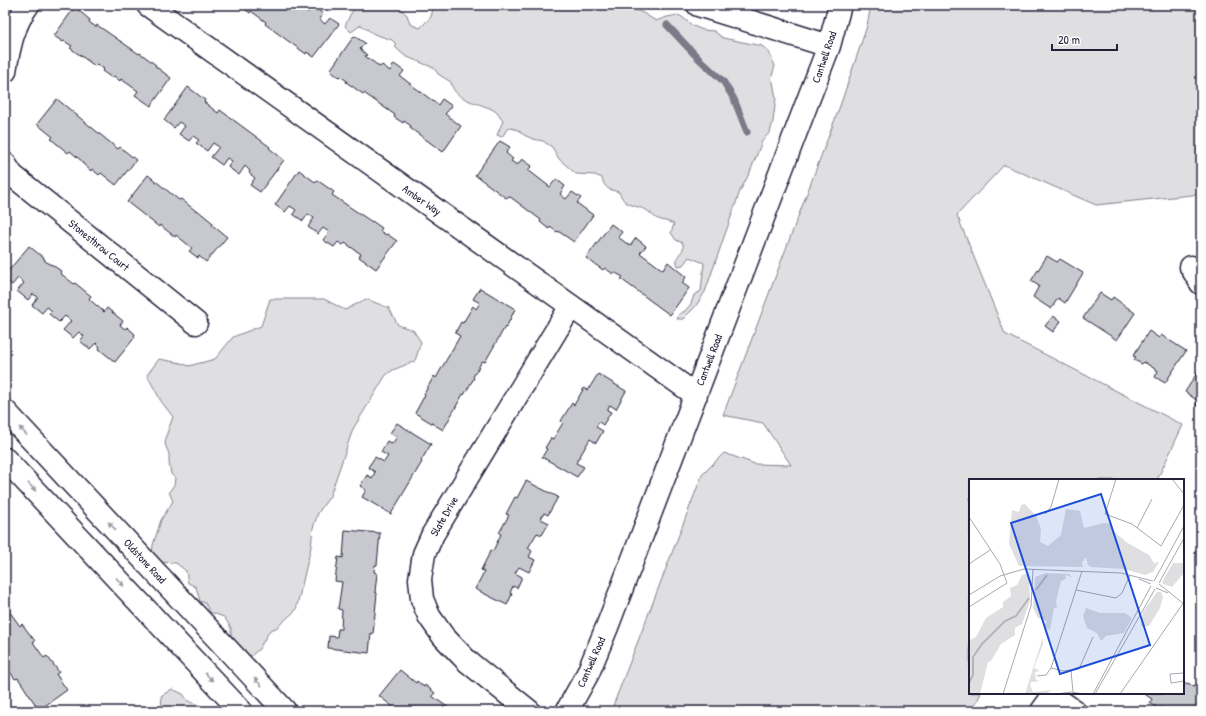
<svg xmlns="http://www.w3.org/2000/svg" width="1206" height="716" font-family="'Patrick Hand',sans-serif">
	<rect width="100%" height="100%" fill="#fff"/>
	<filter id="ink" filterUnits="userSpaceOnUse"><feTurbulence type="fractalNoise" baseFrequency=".025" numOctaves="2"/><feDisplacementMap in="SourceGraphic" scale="8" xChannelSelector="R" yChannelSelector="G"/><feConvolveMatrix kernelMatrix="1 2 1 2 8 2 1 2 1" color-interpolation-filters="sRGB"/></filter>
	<g filter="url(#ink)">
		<path fill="#dfdfe2" stroke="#80808e" d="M358,5h39l10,10 3,9 10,4 11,-11 3,-12h190l19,8 13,8 11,-4 11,-2 4,2 11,9 10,4 11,1 9,7 39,8 7,6 6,14 -4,13 2,3 3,16 -3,23 -3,12 -7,6 -13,33 -10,19 -35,101 -10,15 -12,12h-6l2,-5 6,-3 6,-7 3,-9 7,-4 3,-28 -15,-6 -6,8 -5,1c-3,-8 0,-10 5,-16v-7l-7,-3 -5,-7 3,-9c-6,-3 -12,-3 -18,-6 -4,-3 -6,-6 -10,-8 -13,-6 -21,-3 -27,-18 -11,-3 -14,-3 -17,-14l-7,-3 -19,-1 -17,-15 -7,-12 -9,-6 -10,-2 -9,-4 -6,-5 -7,-2 -4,1 -3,5 -2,3 -5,-2 6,-14c-3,-3 -5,-8 -8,-10 -14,-9 -41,-9 -44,-29l-13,-8 -4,-6 -29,-12 -9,-8 -1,-5 -3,-3 -18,-6 -13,-9 -10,7 -6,-6 6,-13z
			M871,5h330v189l-105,11 -92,-40 -47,50 48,119 178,91 -26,55h-187v213h11l-9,18h-361l91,-236 22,-22 31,11 36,1 -28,-42 -40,-8 117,-309 27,-80z
			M270,299h54l21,11 21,-11 23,9 9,17 15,5 8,12 -6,19 -22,9 -7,5 -33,54 -23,67 -12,17 -5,15 -2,19 -15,63 -20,18 -6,2 -11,19 -8,7 -11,-5 -9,-12v-11l-7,-11 -14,-5 -5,-9 -5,-2 -4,-14 -8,-4 -2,-12 -10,-8 -16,-1 -8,-7 1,-10 8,-25 12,-19 -4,-9 5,-7 1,-7 -4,-4 -1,-6 -1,-5v-9l-4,-10 2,-11 6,-16 -12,-16 -14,-26 12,-16 22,4 8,3 26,-7 18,-22 28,-11z
			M172,689l11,5 5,7 18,7 1,3h-52l7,-5 -1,-10z"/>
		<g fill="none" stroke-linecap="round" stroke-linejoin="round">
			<path stroke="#7a7a88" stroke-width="7" d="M667,25l31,33 25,23 11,18 13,33"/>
		</g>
		<path fill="#c8c8cf" stroke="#22223b" d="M239,5h65l-2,3 6,4 5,-6 10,8 -4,5 6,5 5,-6 9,6 -25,33 -7,-5 -1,2 -41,-30 1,-2 -15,-11 -1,2z
			M74,8h2l14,12 -1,2 7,5 1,-2 42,29 1,-1 16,12 -1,1 16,12 -20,28 -16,-11 3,-4 -17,-12 -1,2 -6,-5 -2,2 -10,-7 2,-2 -7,-5 -2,2 -25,-18 2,-2 -8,-5 -1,1 -9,-6z
			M354,36l11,7 -5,6 7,6 -2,1 15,11 2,-2 8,6 4,-7 10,7 -4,5 38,29 4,-6 10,7 -7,8 16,12 -18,26 -33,-24 1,-2 -7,-5 -1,2 -9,-6 1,-2 -31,-22 -1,1 -17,-12 1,-1 -7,-5 -1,1 -8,-5 1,-2 -1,-1z
			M188,87l17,13 -1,2 14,11 2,-3 50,37 -1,1 15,12 -24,32 -10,-7 5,-7 -6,-5 1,-2 -5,-5 -6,9 -11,-8 4,-6 -5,-3 -5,7 -11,-8 8,-10 -6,-4 -6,8 -11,-8 3,-3 -6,-4 -4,5 -10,-7 6,-8 -6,-4 -5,6 -10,-8z
			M57,99l61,50 2,-2 16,13 -20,25 -15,-12 -2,2 -7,-6 -1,2 -9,-8 1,-1 -13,-11 -2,2 -17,-14 2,-2 -16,-13z
			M500,141l10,6 -4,6 7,6 -2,2 6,4 5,-6 10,7 -4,4 22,17 6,-8 9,7 -5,8 6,5 6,-7 9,6 -4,5 16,12 -19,27 -16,-11 -1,1 -7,-5 -1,2 -9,-7 1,-2 -32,-24 -3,2 -31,-23z
			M299,170l16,12 2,-2 17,12 -2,3 40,27v-1l10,7 -2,3 6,4 1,-1 10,7 -21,28 -17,-12 2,-3 -16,-11 -2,2 -5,-3 -4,5 -11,-7 6,-8 -6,-4 -5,6 -10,-7 6,-9 -6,-4 -5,7 -10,-7 3,-4 -6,-4 -5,6 -10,-7z
			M148,175l31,25 2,-1 15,12 1,-1 16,13 -1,2 15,12 -21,25 -7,-6 -1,2 -9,-7 3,-3 -16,-13 -1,2 -15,-12 -1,2 -32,-25z
			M611,224l11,8 -4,5 12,9 6,-8 10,8 -6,7 23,17 5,-8 18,15 -4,6 7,5 -19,27 -49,-36 2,-2 -9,-5 -1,2 -8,-6 -2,2 -17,-12z
			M29,246l16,13 -1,1 7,5v-1l10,7 -1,2 14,11 1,-1 16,13 -2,3 15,13 3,-4 16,13 -3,4 5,4 2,-2 8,7 -1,2 1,1 -20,25 -16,-13 1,-2 -4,-4 -6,6 -10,-8 4,-5 -5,-4 -6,6 -10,-8 8,-9 -6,-5 -6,6 -10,-8 3,-3 -5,-4 -5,6 -10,-8 6,-8 -5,-3 -5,6 -11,-9 7,-8 -6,-5 -6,7 -7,-6v-4z
			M1047,256l10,6 3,-3 23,14 -18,30 -7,-5 -7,11 -18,-12 6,-11 -8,-5z
			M480,288l35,21 -9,19 -1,-1 -20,35 -3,-1 -9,16 1,1 -10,17 -1,-1 -20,36 -28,-17 10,-18 -1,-1 10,-18 2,2 24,-42 -5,-3 6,-11 2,1 10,-17 3,3 4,-6 -7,-4z
			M1100,293l11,7 2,-3 22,16 -18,27 -34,-22z
			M1053,316l8,5 -8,11 -8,-6z
			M1149,331l10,7 2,-3 25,16 -21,32 -10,-6 3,-6 -14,-9 -2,2 -8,-4 2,-3 -3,-1z
			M1201,367v41l-5,-3 2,-4 -13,-9z
			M598,374l28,17 -10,18 -6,-4 -3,5 4,2 -8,13 -4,-3 -3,5 7,4 -7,12 -6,-4 -14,24 8,4 -7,10 -35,-20 5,-8 -2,-1 6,-10 2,1 10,-16 -2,-2 11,-18 2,2 10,-17 4,2z
			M397,423l34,21 -10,17 1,1 -31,52 -29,-17 4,-7 -6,-4 7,-11 5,3 3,-6 -7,-5 7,-10 9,5 4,-6 -7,-4 6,-11 5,3 5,-7 -7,-4z
			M526,481l32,16 -10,18 -4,-2 -3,6 8,4 -7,12 -5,-2 -9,15 4,3 -3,6 6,3 -6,12 -10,-5 -4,6 7,4 -5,11 -4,-2 -3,7 2,1 -5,11 -32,-16 9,-17 -3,-2 10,-20 2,1 8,-17 -2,-1 10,-18 -3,-1 9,-17 2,1z
			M345,530l35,3 -3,32h-2l-1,7 3,1 -2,19 2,1 -4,41 -2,-1 -2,20 -41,-5 1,-12 8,1 1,-8h3l1,-19 -4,-1 4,-27 -7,-1 3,-24 5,1z
			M1201,544v14l-7,-5z
			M5,600l6,9 -2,2 11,15 2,-2 13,17 -2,1 11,16 3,-2 12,16 -3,2 11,16 -28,20 -21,-32 -3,1 -10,-14z
			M400,670l16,13 1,-2 7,6 1,-2 10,8 -3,3 21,15h-55l-19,-15z
			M1183,682l4,3 1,-2 6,4 4,-5 3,2v15l-8,12h-27l-6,-4 -1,2 -9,-6 2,-4 -9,-6h40z"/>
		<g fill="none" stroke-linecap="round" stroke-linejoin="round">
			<g stroke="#22223b" stroke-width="25">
				<path id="minor" d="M148,5l548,390
					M698,5l131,41
					M5,71c4,-23 8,-46 23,-66
					M5,164l7,11 184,148
					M1191,267l10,16
					M5,411l280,300
					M5,459l236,252
					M529,711l-62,-50 -24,-25 -14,-20 -7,-17 -2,-20 4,-25 9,-20 138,-228
					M567,711l21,-38 19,-46 203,-532 19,-49 11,-41
					M1042,711l11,-15 21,15"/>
			</g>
			<use href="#minor" stroke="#fff" stroke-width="22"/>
		</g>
		<defs><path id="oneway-solid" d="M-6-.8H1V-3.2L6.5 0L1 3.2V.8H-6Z"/></defs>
		<g fill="#9c9ca7">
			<use href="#oneway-solid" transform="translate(23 431) rotate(-133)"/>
			<use href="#oneway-solid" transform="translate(32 487) rotate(47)"/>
			<use href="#oneway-solid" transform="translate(112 526) rotate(-133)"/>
			<use href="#oneway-solid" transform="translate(120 582) rotate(47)"/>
			<use href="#oneway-solid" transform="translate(209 677) rotate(47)"/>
			<use href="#oneway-solid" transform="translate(258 682) rotate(-133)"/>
		</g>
	</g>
	<g text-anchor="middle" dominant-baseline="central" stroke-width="3" stroke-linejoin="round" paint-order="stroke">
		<g font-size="11" fill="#22223b" stroke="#fff">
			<text transform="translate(824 57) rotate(-71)">Cantwell Road</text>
			<text transform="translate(422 200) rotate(35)">Amber Way</text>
			<text transform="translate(99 245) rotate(39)">Stonesthrow Court</text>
			<text transform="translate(709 360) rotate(-69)">Cantwell Road</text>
			<text transform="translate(444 516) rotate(-60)">Slate Drive</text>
			<text transform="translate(145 561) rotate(47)">Oldstone Road</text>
			<text transform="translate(591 662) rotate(-66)">Cantwell Road</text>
		</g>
	</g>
	<g transform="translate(969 479)">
		<rect width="215" height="215" fill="#fff"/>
		<path d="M56,25l11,12 5,13 -1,13 8,4 13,-11 5,-26 14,2 4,17 20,-5 7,1 1,6 14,12 23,13 5,8 5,-1 -6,10 -8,3 -21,-6 -33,-2 -3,-2 -2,-8 -4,5 1,5 -64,-1 -10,-22 3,-34 7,2 2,-7zM204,84h11v10l-12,14 -9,-3v-4zM77,94l22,1 5,3 -8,-2 1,4 -5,2 -5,20 1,6 -3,1 -4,22 -6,-3 3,-6 -9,-3 -5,-10 2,-31zM57,95l3,1 1,26 -8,23 -7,4v7l-14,9 -10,17 -3,1 -8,32h-11l1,-54 6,-3 10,-19 17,-11v-5l8,-6 -1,-8 7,-3 5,-10zM188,113h4l2,5 -3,11 -11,18h-8l2,-14zM117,129l14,5h25l7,5 -8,15 -18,3 -5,5 -4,-8 -10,-5 -4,-12zM74,158v7l-9,24 6,3 -5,1 1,8 4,1 -9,1 -1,3 3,7 19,-2 -7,4h-20z" fill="#dfdfe2"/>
		<path fill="none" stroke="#b4b4bc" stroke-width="2" d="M67,111l11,-15M0,204l4,-8v-18l9,-13 23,-23 11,-5 13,-18"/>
		<path fill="none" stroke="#a7a7b1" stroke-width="1" d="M147,0l-11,35 27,10 29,22 23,-41M203,0l12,15M76,35l6,-7 8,-28M0,38l31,47 7,19 -38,24M168,49l15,-29M0,85l21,-14M170,100l12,5M185,102l30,-55M190,104l25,-45M190,105l25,20M187,109l12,5M107,111l40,8 6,-5 8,-18M0,116l31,-19 24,-7 97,4 32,8M82,189l12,3 16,-2 14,-32M102,192l2,21M215,194l-14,1 1,9 13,-2M68,197l9,-1 5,-7 31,-97M34,215l28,-88 2,-37M88,215l14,-2 13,2M124,215l58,-108M126,215l60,-105M151,215l64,-92"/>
		<path fill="#1d4ed8" fill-opacity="0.15" stroke="#1d4ed8" stroke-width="2" d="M132,15l49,151 -90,29 -49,-151z"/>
		<rect width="215" height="215" fill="none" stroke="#22223b" stroke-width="2"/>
	</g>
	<rect width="1206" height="716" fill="none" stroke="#fff" stroke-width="20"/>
	<rect x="10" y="10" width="1186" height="696" fill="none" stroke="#22223b" stroke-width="1.5" filter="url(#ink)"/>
	<path d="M1052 44v6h65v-6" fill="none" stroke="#22223b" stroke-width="2"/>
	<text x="1058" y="44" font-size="12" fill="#22223b" stroke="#ffffff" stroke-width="3" paint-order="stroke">20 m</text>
</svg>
